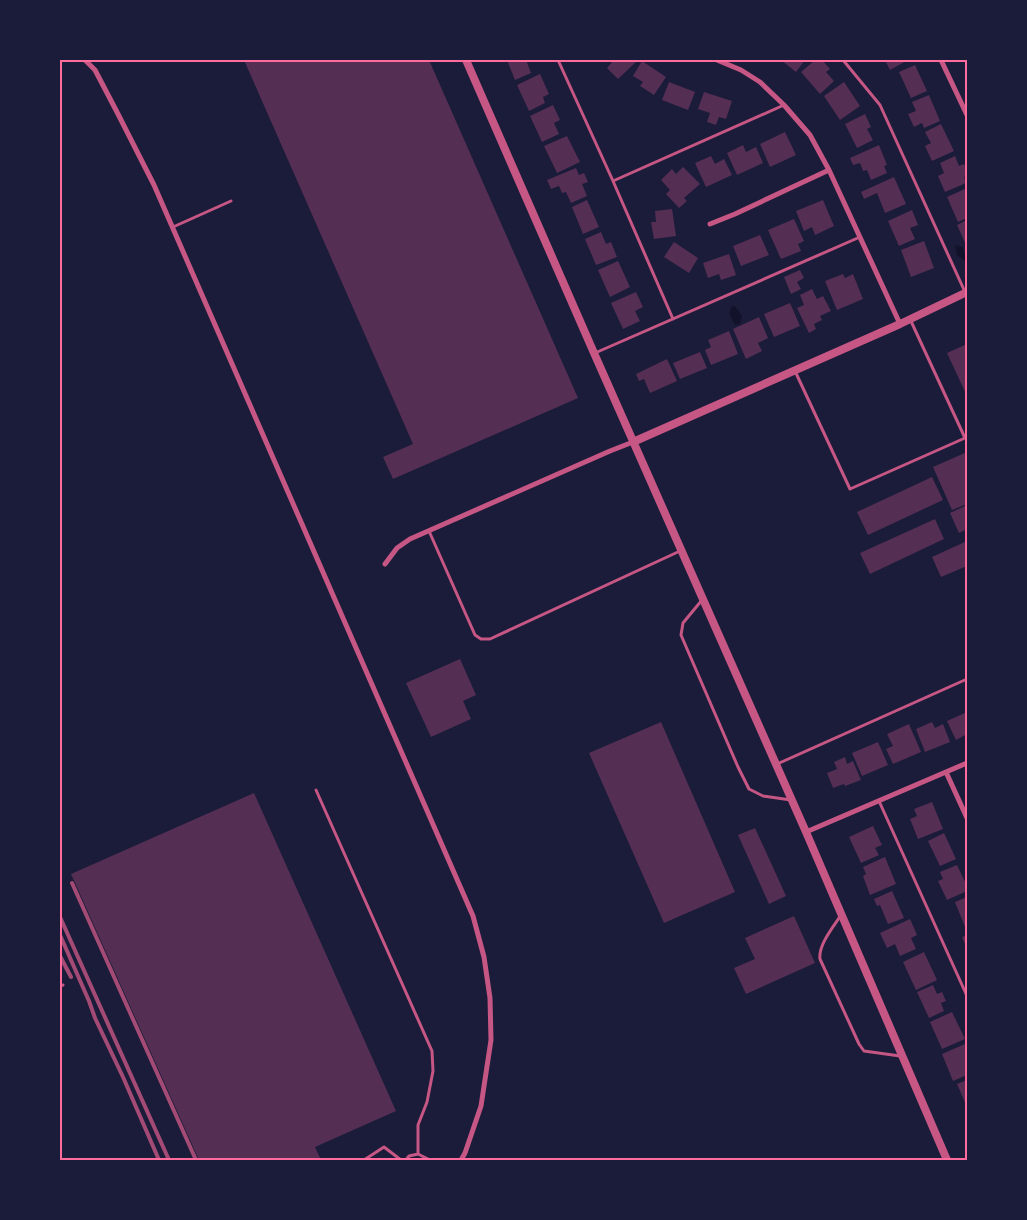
<svg xmlns="http://www.w3.org/2000/svg" width="1027" height="1220" font-family="'Varela Round',sans-serif">
	<rect width="100%" height="100%" fill="#1b1b3a"/>
	<path fill="#12122b" d="M955,245l8,2 1,6 3,1v6l-2,1 -8,-6z
		M734,306l2,1 6,9 -2,8 -5,1 -6,-12 1,-1 1,-5z"/>
	<path fill="#542f53" d="M244,60h185l149,338 -185,81 -10,-22 30,-13z
		M507,60h19l5,13 -16,7z
		M610,60h26l1,1 -19,18 -11,-11 5,-6z
		M781,60h24l-9,12z
		M815,60h7l8,9 -4,3 8,9 -14,13 -19,-22z
		M885,60h23l-18,10z
		M642,61l24,16 -12,18 -14,-9 3,-4 -10,-6z
		M915,65l12,26 -16,7 -12,-26z
		M540,74l9,20 -6,3 2,6 -16,8 -12,-26z
		M669,82l26,10 -7,18 -26,-10z
		M844,82l16,24 -20,14 -16,-24z
		M704,92l28,9 -6,18 -7,-2 -3,8 -9,-3 3,-9 -12,-4z
		M929,95l11,26 -16,7 -2,-5 -8,4 -6,-13 8,-3 -4,-9z
		M553,105l7,15 -6,3 5,11 -17,8 -12,-26z
		M865,114l6,13 -4,2 6,11 -16,8 -12,-24z
		M941,124l13,27 -22,10 -7,-15 6,-3 -6,-11z
		M785,132l11,23 -26,12 -10,-23z
		M567,136l13,26 -23,11 -13,-27z
		M743,145l3,7 10,-5 7,16 -26,12 -10,-22z
		M879,145l8,20 -3,1 3,7 -16,7 -4,-10 -4,1 -3,-8 -7,2 -3,-7z
		M711,156l4,8 9,-5 8,16 -26,12 -11,-24z
		M955,156l4,10 5,-2 3,7v5l-3,1 2,6 -21,9 -7,-16 6,-3 -4,-10z
		M683,167l17,17 -16,14 3,3 -8,7 -13,-14 4,-4 -9,-10 11,-11 4,5z
		M576,168l3,7 5,-2 4,9 -6,2 5,12 -16,7 -5,-11 -4,1 -3,-7 -8,3 -4,-9z
		M894,177l12,27 -21,9 -8,-20 -13,6 -3,-7z
		M967,188v30l-9,4 -11,-25z
		M587,200l12,27 -16,7 -11,-27z
		M823,200l11,26 -19,9 -3,-8 -8,4 -8,-20z
		M672,209l4,27 -22,3 -3,-17h5l-1,-11z
		M912,210l6,15 -8,3 5,11 -16,7 -11,-25z
		M794,219l10,22 -6,3 3,7 -20,8 -13,-29z
		M967,220v27l-10,-22z
		M601,232l5,12 5,-2 6,15 -21,8 -11,-26z
		M760,235l9,20 -28,11 -8,-20z
		M924,241l10,27 -23,9 -10,-27z
		M674,242l24,16 -9,15 -25,-16z
		M729,254l7,21 -15,5 -2,-6 -11,4 -5,-15z
		M618,261l12,26 -20,10 -12,-27z
		M800,270l4,8 -7,4 4,7 -10,5 -7,-17z
		M843,274l2,4 8,-4 10,25 -26,11 -12,-29z
		M812,289l5,10 6,-3 8,15 -11,5 2,4 -8,4 2,5 -7,4 -12,-25 7,-3 -4,-10z
		M636,292l7,15 -8,4 5,10 -17,8 -12,-26z
		M790,303l10,23 -26,11 -10,-23z
		M759,317l9,21 -10,5 4,8 -16,8 -13,-30z
		M729,331l9,23 -27,11 -6,-15 6,-3 -3,-7z
		M967,344v52l-20,-43z
		M700,352l7,16 -27,11 -7,-16z
		M667,359l10,22 -27,12 -6,-14 -5,2 -3,-7z
		M967,452v52l-15,6 -19,-43z
		M932,477l11,23 -75,35 -11,-23z
		M967,505v24l-8,4 -9,-20z
		M935,519l9,20 -74,35 -10,-21z
		M967,541v25l-26,11 -9,-20z
		M460,659l16,36 -13,6 8,18 -40,18 -25,-54z
		M967,712v22l-11,6 -9,-19z
		M661,722l74,170 -71,31 -75,-170z
		M932,722l3,6 8,-4 7,18 -25,10 -9,-23z
		M909,724l12,28 -28,12 -7,-15 7,-3 -6,-12z
		M878,742l10,23 -26,11 -10,-23z
		M845,757l2,7 6,-3 8,19 -16,6 -1,-2 -11,4 -6,-15 10,-4 -3,-7z
		M254,793l142,318 -81,36 6,13h-122l-128,-286z
		M932,802l11,27 -25,10 -8,-20 7,-3 -3,-7z
		M873,826l9,19 -7,3 4,7 -18,8 -12,-26z
		M755,828l31,68 -17,8 -31,-69z
		M944,833l12,26 -16,7 -12,-25z
		M885,857l11,27 -26,11 -7,-19 3,-2 -3,-7z
		M957,865l10,21v5l-20,9 -9,-19 5,-2 -3,-7z
		M892,891l12,27 -16,6 -8,-19 -3,1 -3,-7z
		M967,897v35l-12,-30z
		M794,916l21,47 -69,31 -12,-26 21,-9 -10,-21z
		M910,919l7,16 -6,3 5,11 -16,7 -5,-12 -8,4 -7,-15z
		M967,935v14l-5,-12z
		M924,952l13,28 -21,10 -13,-28z
		M933,985l4,9 5,-2 4,9 -5,2 3,8 -15,7 -12,-26z
		M952,1012l13,27 -23,10 -12,-27z
		M965,1044l2,4v27l-14,6 -11,-27z
		M967,1080v27l-10,-23z"/>
	<g fill="none" stroke-linecap="round" stroke-linejoin="round">
		<path stroke="#c65784" stroke-width="3" d="M558,60l55,121 60,138
			M843,60l37,45 85,187
			M613,181l171,-76
			M173,227l58,-26
			M595,353l265,-116
			M795,371l55,118 115,-51 -55,-119
			M429,531l46,104 6,4h9l190,-88
			M702,600l-19,23 -2,12 57,132 11,22 14,7 28,4
			M777,764l190,-85
			M316,790l116,261 1,20 -6,31 -9,23v29l12,6
			M879,801l88,195
			M841,915c-7,11 -23,30 -21,44l39,85 5,7 36,5
			M60,986l3,-1
			M364,1160l20,-13 17,13
			M406,1160l3,-4 9,-2"/>
		<path stroke="#c65784" stroke-width="5" d="M85,60l10,10 23,44 36,71 319,731 11,41 6,41 1,42 -10,66 -16,47 -4,7
			M717,60l24,10 19,12 24,23 26,30 19,35 71,154
			M941,60l26,55
			M710,224l25,-10 94,-44
			M385,564l12,-16 13,-9 200,-88 23,-9
			M946,772l21,46
			M806,832l161,-69"/>
		<path stroke="#c65784" stroke-width="8" d="M466,60l128,293 212,479 141,328
			M633,442l267,-118 67,-32"/>
		<path stroke="#a44b75" stroke-width="4" d="M72,883l124,277
			M60,917l109,243
			M60,935l29,66 6,17 28,59 36,83
			M60,956l11,21"/>
	</g>
	<rect width="1027" height="1220" fill="none" stroke="#1b1b3a" stroke-width="122"/>
	<rect x="61" y="61" width="905" height="1098" fill="none" stroke="#ff6b9d" stroke-width="2"/>
</svg>
